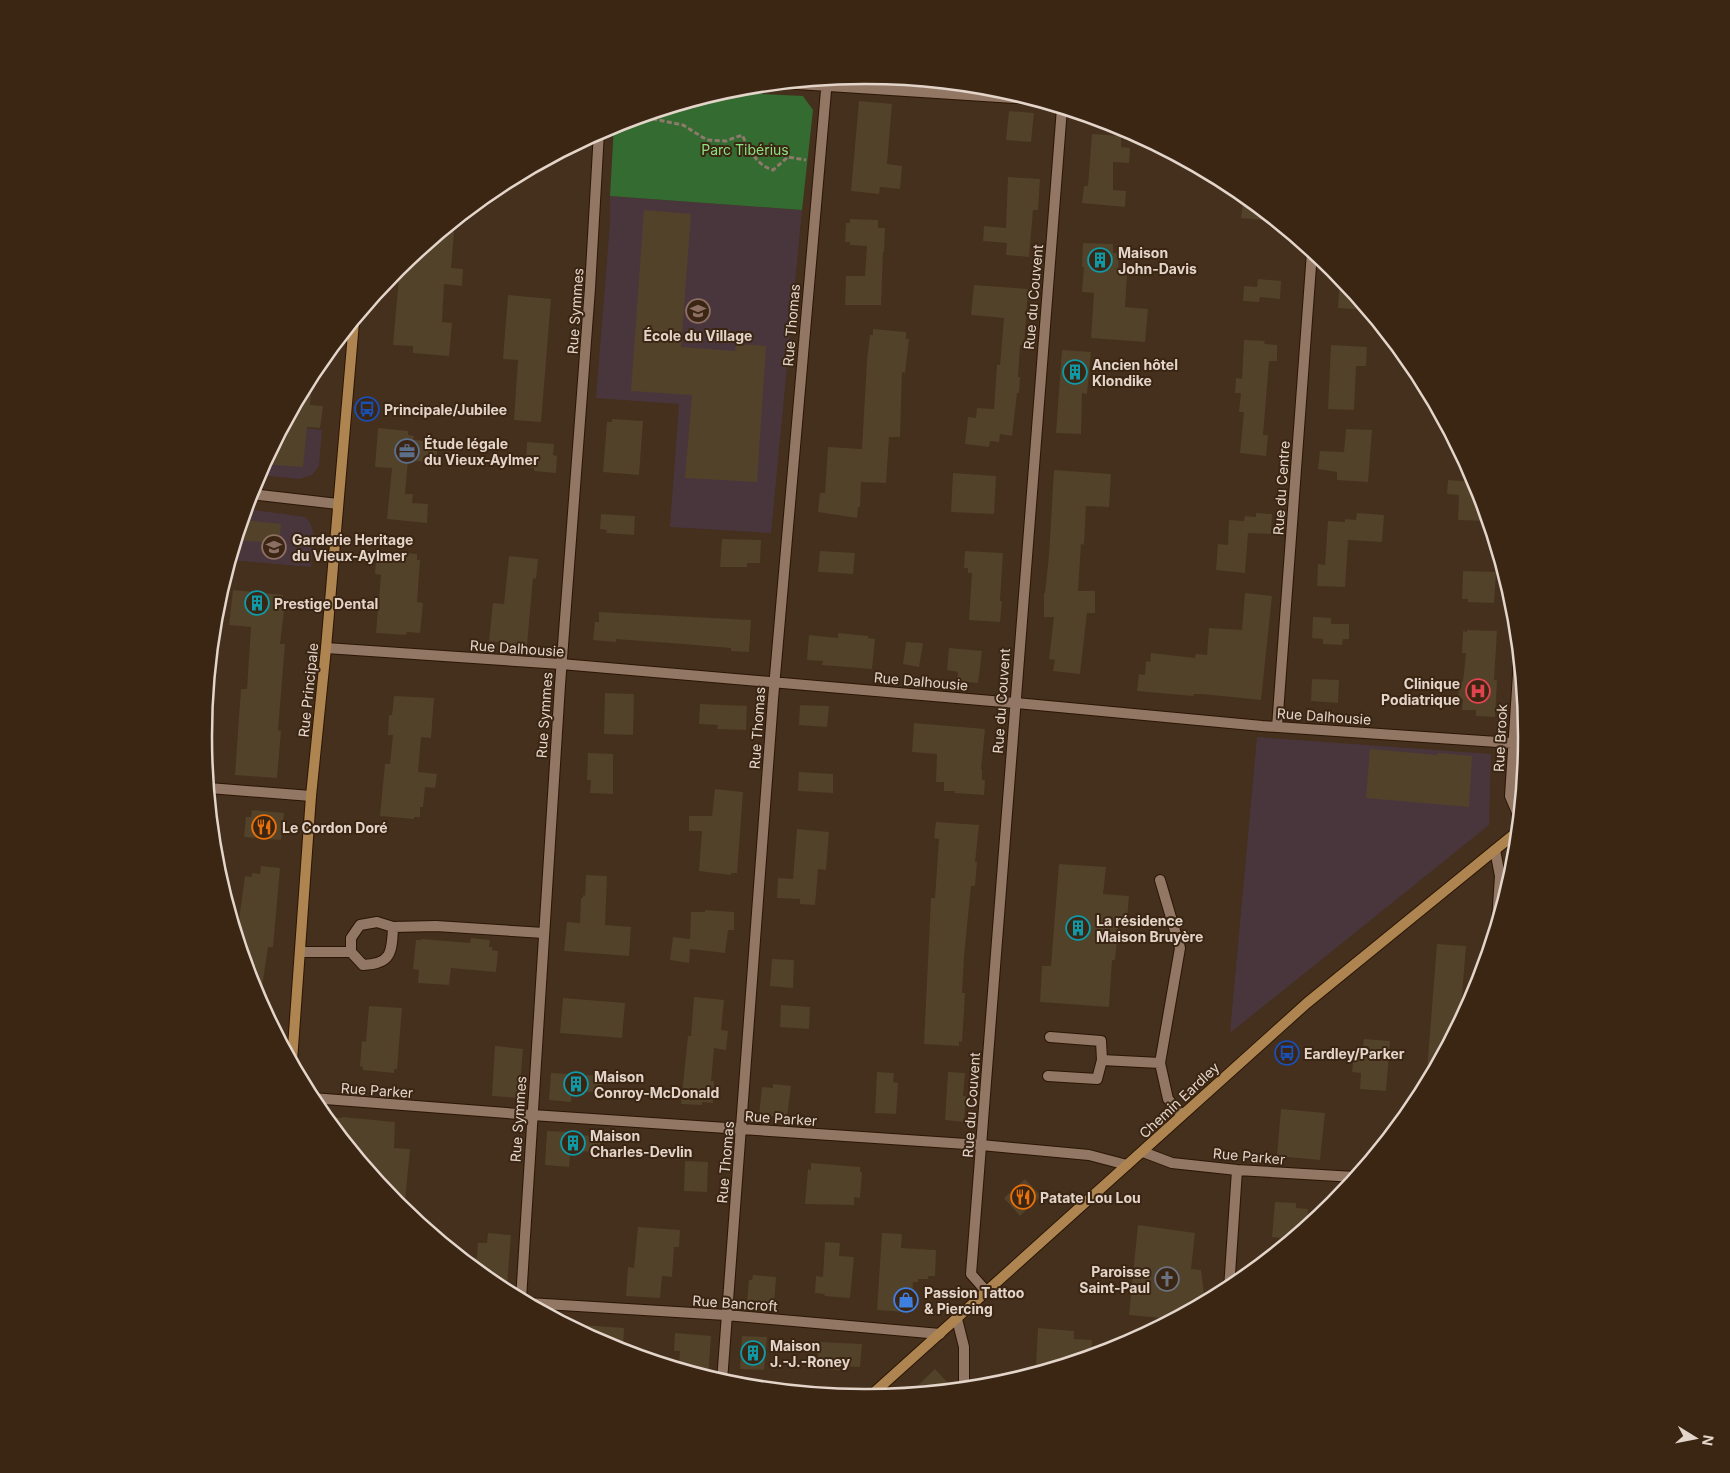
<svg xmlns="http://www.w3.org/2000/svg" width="1730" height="1473" font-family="Inter,sans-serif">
	<rect width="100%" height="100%" fill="#452f1d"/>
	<path fill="#49363d" d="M610,196l192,14 -31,323 -101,-6 9,-123 -83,-6 14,-175z
		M285,426l37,4 -3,36 -7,9 -13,4 -41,-4z
		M246,509l59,8 5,5 4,13 -3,32 -80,-7z
		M1257,737l234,17 -2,71 -259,208z"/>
	<path fill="#346b30" d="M723,92l80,4 10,14 -11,100 -192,-14 4,-71z"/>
	<path fill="#524229" d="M859,101l33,3 -5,60 15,2 -2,23 -20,-2 -1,7 -28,-3z
		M1009,111l25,2 -3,29 -25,-2z
		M1092,134l29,2v11l9,1 -1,15 -16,-1v28l13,1 -1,16 -43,-4 2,-17h4z
		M1008,177l32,2 -2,31h-5l-4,47 -23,-2 1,-12 -24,-2 1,-15 22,2z
		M1243,203l11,1 21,17 -34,-3z
		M644,210l47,4 -10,133 54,4 1,-7 30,2 -9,136 -72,-4 7,-83 -61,-4z
		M850,219l28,1v8h7l-1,24h-1l-2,53h-36l1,-29h19l2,-30 -17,-1v-3h-5l1,-19h4z
		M455,221l-4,47 12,1 -1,17 -18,-2 -2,38 10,1 -3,33 -36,-3v-7l-20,-1 7,-79z
		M1083,243l30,1v9h6l-1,22h9l-2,32 23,2 -3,33 -54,-4 3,-45 -12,-1 2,-25h-2z
		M1340,277l1,1 26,32 -29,-2z
		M1258,279l23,2 -1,18 -20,-2 -1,5 -16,-1 1,-15 13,1z
		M974,285l54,4 -4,56h-4l-2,32h2l-1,16h-2l-5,43 -12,-2 -1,8 -9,-1 -1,6 -24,-3 3,-27 8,1 1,-10 17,1 3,-44h3l4,-47 -33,-3z
		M508,295l43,4 -10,123 -27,-2 4,-60 -15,-1z
		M873,329l33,3v7h3l-4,34 -3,-1 -2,65h-11l-3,46 -25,-1 -1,25h-2l-1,11 -39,-6 2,-19h5l3,-46 34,2 5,-89 3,-25h3z
		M1244,340l21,1 -1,3 13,1v16h-8l-6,74h5l-2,21 -26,-3 4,-41h-5l2,-19h-6l1,-15 6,1z
		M1331,345l36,2 -1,19h-10l-2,44 -26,-1z
		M1062,350l29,2 -4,42 -5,-1 -1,41 -25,-1z
		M313,373l-3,32 13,1 -3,22 -13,-1 -4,40 -39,-3z
		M612,419l31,2 -4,54 -36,-3 4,-50h5z
		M378,428l30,3v4l6,1 -1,4 25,2 -2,21 -28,-3 -3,34h8l-1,9 16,1 -1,19 -40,-4 5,-51 -17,-1z
		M1346,429l26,1 -4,52 -31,-2v-8l-19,-3 2,-18 24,1z
		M527,442l27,2 -1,11 4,1 -1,17 -22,-2v-3l-8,-1z
		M1054,470l57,4 -2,33 -23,-1 -2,39 -3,-1 -3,47h17v22h-8l-7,61 -27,-3 2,-11 -6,-1 5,-42h-10v-24h1l4,-38z
		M953,473l43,3 -2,38 -43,-2z
		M1448,480l27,2 13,39 -30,-1 1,-25 -12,-1z
		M1256,513l16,1 -1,20 -23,-1 -3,40 -29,-3 2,-26 10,1 1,-25 15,1 1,-5 11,1z
		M1357,513l27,2 -2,27 -34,-2 -3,47 -28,-1 1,-22 7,1 3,-44 17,1v-3l11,1z
		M601,514l34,2 -1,19 -28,-2 1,-3 -7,-1z
		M243,520l38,4 -2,20 -42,-4z
		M722,539l39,1 -1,23h-13v4h-27z
		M382,551l35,3v6h3l-3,42 6,1 -3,30 -13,-1 -1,3 -30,-2 5,-58 -6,-1 1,-14h5z
		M820,551l35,2 -2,21 -35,-2z
		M965,551l38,2 -3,48h2l-2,21 -31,-2 3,-47h-4v-5h-4z
		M509,556l29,3 -2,20 -3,-1 -6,67 -38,-4 4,-38 11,1z
		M1463,571l33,1 -2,31 -26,-1v-3h-6z
		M233,590l50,5 -1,16h2l-4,33h5l-7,86 3,1 -4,47 -42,-3 6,-86h6l4,-62 -22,-2z
		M1245,593l27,3 -11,104 -59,-6h-8l-1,2 -56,-5 2,-17 6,1 1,-14 4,1 1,-9 44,5 1,-4 11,1 2,-27 33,2z
		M599,612l152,8 -2,32 -18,-1v-3l-48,-4 -67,-5v3l-23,-2 2,-18h4z
		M1313,617l18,1v6h18v15h-6l-1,6 -19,-1v-5l-11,-1z
		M1467,630l30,1 -3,49h3l-2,37 -19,-1v-6h-14l1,-11h-5l1,-17h4l3,-29h-4l1,-22 4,1z
		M838,633l30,3v2l7,1 -3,30 -50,-4 1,-4 -16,-1 2,-25 29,3z
		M906,642l17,1 -4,24 -16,-3z
		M949,648l33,3 -4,32 -21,-2 1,-9 -11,-2z
		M1312,679l27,1 -1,23 -27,-2z
		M605,693l29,1 -1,41 -29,-1z
		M394,696l40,2 -3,40 -10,-1 -3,35 19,2 -2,14 -10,-1 -2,20h-3v10h-6v2l-34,-3 5,-52h5l3,-29h-5l1,-20h3z
		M700,704l47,2 -1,24 -29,-1 1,-4 -19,-1z
		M800,705l29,1 -2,21 -28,-2z
		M914,723l71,6 -4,40h1v11h3l-1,15 -29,-2v-2h-11v-9h-8l1,-28 -25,-2z
		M1370,749l67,6 1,-2 34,3 -3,51 -103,-9z
		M588,753l25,1v40l-23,-1 1,-13h-4z
		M799,772l34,2v19l-35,-2z
		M715,789l28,3 -6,81h-6v2l-32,-4 3,-40h-13v-15h23z
		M252,810l32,3 -3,27 -37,-3 2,-20h5z
		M936,822l43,3 -4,37h2l-2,24h-4l-7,70 -2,37h3l-3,49 -3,-1v5l-35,-2 7,-146h4l4,-59 -5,-1z
		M797,829l32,3 -3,38 -8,-1 -3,36 -15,-1v-5l-23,-1 1,-20 15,1z
		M1059,864l47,3 -3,27 26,2 -2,24 -8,-1 -4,41h-3l-3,47 -69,-5 2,-36h9z
		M261,866l19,2 -7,79h-5l-8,54 -6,-12 -17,-55 8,-58 7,1v-4l8,1z
		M586,875l21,1 -2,49 26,2 -2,29 -65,-5 3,-29 13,1 1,-25h2v-3l2,1z
		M705,910l29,2v18h-6l-3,23 -35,-4 -1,14 -19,-3 3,-23 17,2 1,-27h14z
		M471,938l19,2 -1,7h3v3l6,1 -2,21 -45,-4 -2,17 -31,-2 1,-13 -6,-1 3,-29h5l1,-1 48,4z
		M1437,944l29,2 -6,74 -34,63z
		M772,959l22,1 -1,28 -23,-2z
		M694,997l30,3 -3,30 7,1 -2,19 -12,-2 -3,33h3l-1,22 -11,-1v3l-21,-1 7,-68h3z
		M563,998l62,5 -3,35 -62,-5z
		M781,1005l29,2 -1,22 -29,-2z
		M369,1006l33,2 -5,61h-3v4l-31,-3v-3l-3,-1 2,-25 4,1z
		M1364,1039l26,2 -4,50 -26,-2 1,-16 -9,-1 2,-18h8z
		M495,1046l28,3 -4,49 -27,-2z
		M877,1072l17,1 -1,9 5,1 -2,31 -21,-1z
		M948,1072l17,1 -2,23h3l-2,26 -19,-2z
		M551,1073l52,3 -1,16h-30l-1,10 -22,-2z
		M773,1084l18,2 -4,32 -28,-3 3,-28 11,1z
		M1281,1109l44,4 -5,47 -43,-4z
		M326,1117l16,1v-1l53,5 -1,26 16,1 -5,52 -11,-1z
		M547,1131l25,1v3l28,1v16l-25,-1 -1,3h-4l-1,13 -24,-2z
		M685,1161l23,1 -1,30 -23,-1z
		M811,1163l49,4v5h2l-2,26 -6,-1v8l-49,-1 3,-35 3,1z
		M1025,1179l16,17 -21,20 -16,-18z
		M1275,1202l21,1v5l12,1 -1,17 -16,13 -19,-2z
		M1138,1225l57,8 -4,36 10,1 4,31 -33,18 -43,-4z
		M638,1227l42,3 -1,17h-5l-2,30 -10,-1 -2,22 -34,-2 2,-29 6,1z
		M488,1233l23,2 -4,51 -11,-1 -35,-29 16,2 1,-15h9z
		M882,1233l20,1 -1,14 35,2 -1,26h-7v3h-10v3h-5l-2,26 -4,-1 -1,5 -29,-2z
		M825,1242l15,1 -1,13 15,1 -4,41 -26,-2 1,-2 -10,-1 1,-17 7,1z
		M753,1275l23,2 -2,28 -27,-2 2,-23h3z
		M568,1324l56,4 -1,23 -11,-3z
		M1038,1328l36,3v8l18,1 -1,16 -36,11 -19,-2z
		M675,1333l36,3 -3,41 -23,-7v-6h-6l1,-13h-6z
		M742,1336l25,1 -3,33 -24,-1z
		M819,1342l43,2 -2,23 -20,-1v4l-17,-1v-4h-5z
		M935,1369l14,15 -7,6 -33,4z"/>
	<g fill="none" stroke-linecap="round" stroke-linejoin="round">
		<g stroke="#2b1605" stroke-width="12">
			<path id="lane" d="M1160,880l20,68 -20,115 8,36 14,16
				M300,952h51v-14l9,-13 17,-3 16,5 43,-1 108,7
				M351,952l12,13c28,-1 29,-12 30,-38
				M1050,1037l51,4 1,19 58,3
				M1048,1076l49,3 5,-19"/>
		</g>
		<g stroke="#2b1605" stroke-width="12">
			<path id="street" d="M782,83l249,16
				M251,494l87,10
				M326,648l235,16 454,39 247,23 250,17
				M1277,727l35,-475
				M209,788l102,8
				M1519,817l-9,-21 9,-137
				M1495,850l5,26 -3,45
				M312,1098l220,17 449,30 108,10 38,10
				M1143,1152l29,11 65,7 118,7
				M1229,1289l8,-119
				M986,1291l-15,-17 91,-1166
				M521,1299l39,-614 30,-397 9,-156
				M528,1303l198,12 214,19
				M957,1319l7,28v41
				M722,1381l51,-682 54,-620"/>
		</g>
		<g stroke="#2b1605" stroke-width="12">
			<path id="secondary" d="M292,1061l19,-265 15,-148 28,-326
				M868,1398l439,-395 210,-171"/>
		</g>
		<path stroke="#8d7a6c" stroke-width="3" stroke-dasharray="5 2.5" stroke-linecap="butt" d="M646,115l3,3 34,7 24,15 19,1 16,-6c8,15 14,30 31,35l15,-13 18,3"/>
		<use href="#lane" stroke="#927764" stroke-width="10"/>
		<use href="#street" stroke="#927764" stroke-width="10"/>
		<use href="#secondary" stroke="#ae8550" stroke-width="10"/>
	</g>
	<defs>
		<g id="building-ring" transform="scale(1.25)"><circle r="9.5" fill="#3b2513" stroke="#0f9aa8" stroke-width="1.5"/><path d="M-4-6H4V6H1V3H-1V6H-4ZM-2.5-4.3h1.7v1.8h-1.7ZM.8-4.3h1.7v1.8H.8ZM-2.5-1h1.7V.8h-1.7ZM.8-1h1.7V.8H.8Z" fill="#0f9aa8"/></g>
		<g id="school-ring" transform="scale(1.25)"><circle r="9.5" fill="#3b2513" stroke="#8d6e63" stroke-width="1.5"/><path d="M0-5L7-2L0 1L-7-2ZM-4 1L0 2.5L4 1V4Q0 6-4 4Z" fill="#8d6e63"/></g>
		<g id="bus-ring" transform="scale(1.25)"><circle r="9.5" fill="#3b2513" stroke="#1a4fb4" stroke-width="1.5"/><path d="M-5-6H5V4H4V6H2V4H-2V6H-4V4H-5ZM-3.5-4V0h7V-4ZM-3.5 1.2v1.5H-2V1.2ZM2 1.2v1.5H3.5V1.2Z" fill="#1a4fb4"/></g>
		<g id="office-ring" transform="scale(1.25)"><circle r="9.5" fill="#3b2513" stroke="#5c6f8a" stroke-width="1.5"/><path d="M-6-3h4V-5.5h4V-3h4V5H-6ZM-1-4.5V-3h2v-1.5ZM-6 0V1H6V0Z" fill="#5c6f8a"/></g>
		<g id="hospital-ring" transform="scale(1.25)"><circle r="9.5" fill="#3b2513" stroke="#e0444e" stroke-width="1.5"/><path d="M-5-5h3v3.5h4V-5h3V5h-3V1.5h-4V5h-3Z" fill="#e0444e"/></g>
		<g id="restaurant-ring" transform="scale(1.25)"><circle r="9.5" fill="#3b2513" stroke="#e8710a" stroke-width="1.5"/><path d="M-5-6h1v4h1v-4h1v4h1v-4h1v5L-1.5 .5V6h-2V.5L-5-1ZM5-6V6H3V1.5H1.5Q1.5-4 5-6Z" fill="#e8710a"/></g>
		<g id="church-ring" transform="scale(1.25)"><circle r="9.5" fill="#3b2513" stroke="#6b7280" stroke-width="1.5"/><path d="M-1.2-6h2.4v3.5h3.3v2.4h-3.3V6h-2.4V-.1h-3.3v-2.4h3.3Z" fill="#6b7280"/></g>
		<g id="shop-ring" transform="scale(1.25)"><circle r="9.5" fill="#3b2513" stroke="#3f7fe0" stroke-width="1.5"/><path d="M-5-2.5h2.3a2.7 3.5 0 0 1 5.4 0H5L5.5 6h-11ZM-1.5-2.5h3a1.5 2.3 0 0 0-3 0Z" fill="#3f7fe0"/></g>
	</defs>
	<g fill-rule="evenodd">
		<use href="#building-ring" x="1100" y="260"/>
		<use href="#school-ring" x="698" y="311"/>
		<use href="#building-ring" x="1075" y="372"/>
		<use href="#bus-ring" x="367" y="409"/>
		<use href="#office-ring" x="407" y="451"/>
		<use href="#school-ring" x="274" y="547"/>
		<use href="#building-ring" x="257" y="603"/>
		<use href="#hospital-ring" x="1478" y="691"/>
		<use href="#restaurant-ring" x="264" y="827"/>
		<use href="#building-ring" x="1078" y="928"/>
		<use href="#bus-ring" x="1287" y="1053"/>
		<use href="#building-ring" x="576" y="1084"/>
		<use href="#building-ring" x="573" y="1143"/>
		<use href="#restaurant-ring" x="1023" y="1197"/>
		<use href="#church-ring" x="1167" y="1279"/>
		<use href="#shop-ring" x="906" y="1300"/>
		<use href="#building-ring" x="753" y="1353"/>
	</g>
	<g text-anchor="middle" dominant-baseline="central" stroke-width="4" stroke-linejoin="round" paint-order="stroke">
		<g font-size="14" fill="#8ae282" stroke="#3b2513">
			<text x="745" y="149">Parc Tibérius</text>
		</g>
		<g font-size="14" font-weight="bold" fill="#e4d5ca" stroke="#3b2513" text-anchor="start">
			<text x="1118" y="252">Maison<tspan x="1118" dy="16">John-Davis</tspan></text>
			<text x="698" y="335" text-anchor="middle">École du Village</text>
			<text x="1092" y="364">Ancien hôtel<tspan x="1092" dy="16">Klondike</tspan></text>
			<text x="384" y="409">Principale/Jubilee</text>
			<text x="424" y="443">Étude légale<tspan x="424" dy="16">du Vieux-Aylmer</tspan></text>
			<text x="292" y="539">Garderie Heritage<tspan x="292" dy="16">du Vieux-Aylmer</tspan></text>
			<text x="274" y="603">Prestige Dental</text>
			<text x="1460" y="683" text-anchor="end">Clinique<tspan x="1460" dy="16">Podiatrique</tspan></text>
			<text x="282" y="827">Le Cordon Doré</text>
			<text x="1096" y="920">La résidence<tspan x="1096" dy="16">Maison Bruyère</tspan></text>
			<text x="1304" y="1053">Eardley/Parker</text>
			<text x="594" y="1076">Maison<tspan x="594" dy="16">Conroy-McDonald</tspan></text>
			<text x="590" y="1135">Maison<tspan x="590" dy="16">Charles-Devlin</tspan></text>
			<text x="1040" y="1197">Patate Lou Lou</text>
			<text x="1150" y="1271" text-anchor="end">Paroisse<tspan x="1150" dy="16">Saint-Paul</tspan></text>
			<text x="924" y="1292">Passion Tattoo<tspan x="924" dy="16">&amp; Piercing</tspan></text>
			<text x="770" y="1345">Maison<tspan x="770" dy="16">J.-J.-Roney</tspan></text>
		</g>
		<g font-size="14" fill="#e4d5ca" stroke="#3b2513">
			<text transform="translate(1033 297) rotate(-85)">Rue du Couvent</text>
			<text transform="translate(575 311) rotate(-86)">Rue Symmes</text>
			<text transform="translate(791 325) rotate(-85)">Rue Thomas</text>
			<text transform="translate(1281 488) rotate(-86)">Rue du Centre</text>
			<text transform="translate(517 648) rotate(4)">Rue Dalhousie</text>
			<text transform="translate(921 681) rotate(5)">Rue Dalhousie</text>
			<text transform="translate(308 690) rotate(-84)">Rue Principale</text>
			<text transform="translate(1001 701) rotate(-86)">Rue du Couvent</text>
			<text transform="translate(544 715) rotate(-86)">Rue Symmes</text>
			<text transform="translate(1324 716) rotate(4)">Rue Dalhousie</text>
			<text transform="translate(757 728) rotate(-86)">Rue Thomas</text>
			<text transform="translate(1500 738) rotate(-87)">Rue Brook</text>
			<text transform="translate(377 1090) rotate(4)">Rue Parker</text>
			<text transform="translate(1179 1100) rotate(-43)">Chemin Eardley</text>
			<text transform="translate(971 1105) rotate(-86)">Rue du Couvent</text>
			<text transform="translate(781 1118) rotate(4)">Rue Parker</text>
			<text transform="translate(518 1119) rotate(-86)">Rue Symmes</text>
			<text transform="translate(1249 1156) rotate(5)">Rue Parker</text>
			<text transform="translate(725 1162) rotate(-85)">Rue Thomas</text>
			<text transform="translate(735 1303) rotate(4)">Rue Bancroft</text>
		</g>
	</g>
	<path d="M0 0H1730V1473H0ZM864 84H866A652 652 0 0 1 1518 736V737A652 652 0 0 1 866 1389H864A652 652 0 0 1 212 737V736A652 652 0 0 1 864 84Z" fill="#3b2513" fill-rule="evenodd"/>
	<path fill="none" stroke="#e4d5ca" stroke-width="2.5" d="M864 84H866A652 652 0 0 1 1518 736V737A652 652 0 0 1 866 1389H864A652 652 0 0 1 212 737V736A652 652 0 0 1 864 84Z"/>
	<g transform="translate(1695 1438) rotate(100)" stroke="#3b2513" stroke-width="4" paint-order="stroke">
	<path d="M0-4L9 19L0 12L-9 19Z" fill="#e4d5ca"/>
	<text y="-8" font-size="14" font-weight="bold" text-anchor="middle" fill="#e4d5ca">N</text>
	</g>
</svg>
